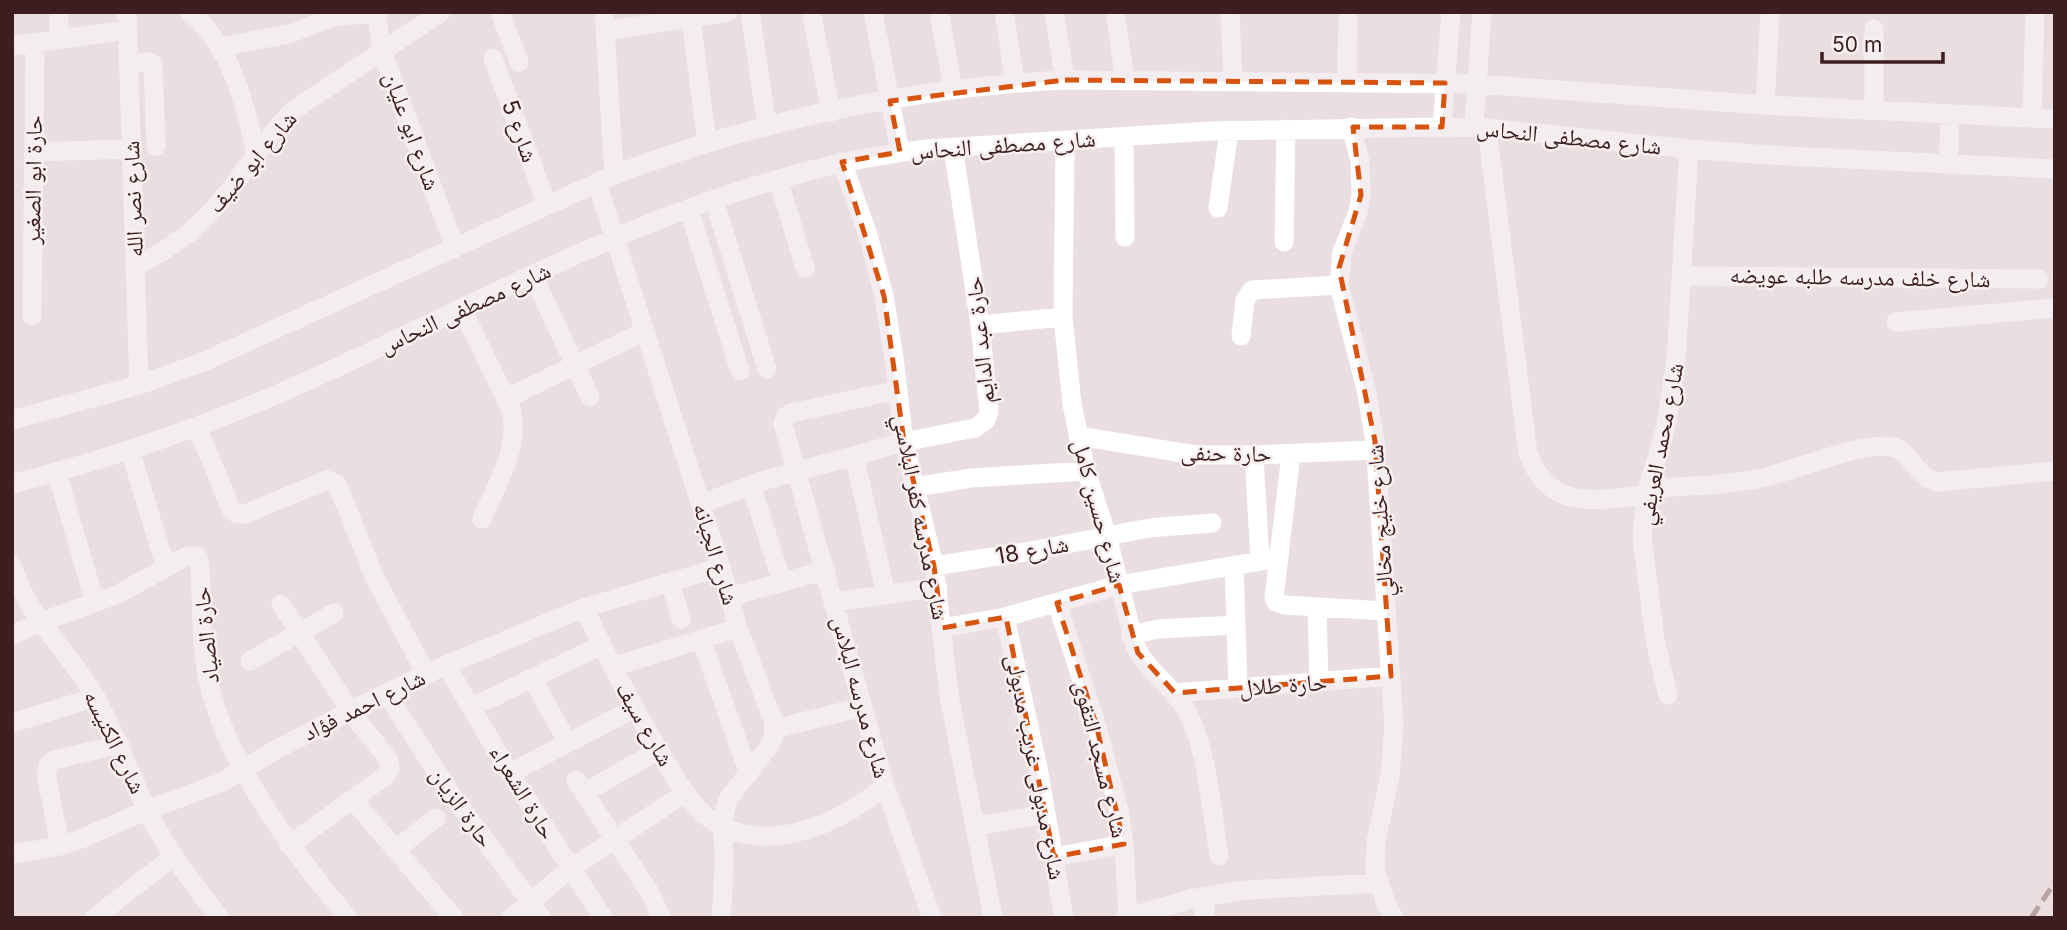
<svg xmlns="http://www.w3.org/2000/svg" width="2067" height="930" font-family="Inter,'Noto Naskh Arabic',sans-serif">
	<rect width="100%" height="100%" fill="#ebdee1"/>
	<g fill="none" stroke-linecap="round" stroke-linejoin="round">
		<path stroke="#fff" stroke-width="19" d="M59,12v28
			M127,12l12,373
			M190,12c41,33 56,94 66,143
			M376,12l6,39 73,197
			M500,12l19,50
			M604,12l10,163
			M690,12l17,131
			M750,12l17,114
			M811,12l20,100
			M873,12l27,140
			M939,12l14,77
			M1004,12l11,70
			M1054,12l11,68
			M1115,12l10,68
			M1230,12l3,68
			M606,31l122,-19
			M12,46l115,-16
			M219,47l70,-13 44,-17 43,-4
			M493,58l54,147
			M128,63l21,-1 4,2 3,82
			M1347,81l1,-69
			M1765,105l5,-93
			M1874,110v-81
			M2032,118l3,-106
			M1351,127l9,34 1,34 -3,17 -16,40 -3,33 27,104 9,52 19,285 -4,50 -14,65 -1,28 10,32 9,17
			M1442,127l9,-115
			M1474,127l8,-115
			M1487,128l41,326c23,58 67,46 118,41
			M1124,137l1,100
			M1065,142l-2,175 9,87 14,67 21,65 28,109c11,25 36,40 50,63 22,36 27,106 34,148
			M34,152l97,-3
			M842,162l26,73 16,61 10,62 10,84 30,124 15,129 44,223
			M1948,165l2,-51
			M778,179l27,89
			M597,183l124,384 17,61 36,95 -1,15 -4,8 -40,52c-9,20 -5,38 -5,59 0,20 -1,41 -3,61
			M714,200l53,169
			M1218,208l11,-77
			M689,210l51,161
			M1284,242l2,-113
			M135,267l28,-16 26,-18 23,-22 20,-24 35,-48 25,-28 149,-99
			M533,276l57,121
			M1682,276l357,3
			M462,309l49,100c10,38 -15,76 -29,110
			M32,316l3,-272
			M1896,322l159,-14
			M980,325l83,-8
			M1241,336l4,-36 7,-10 87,-5
			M898,390l-107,23 -6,4 -2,7 102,362 47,132
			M505,399l140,-68
			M12,420l127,-35 64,-23 411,-187c141,-54 299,-88 451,-95l412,4 288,21 290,14
			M197,427l34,82 6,5h8l77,-32 5,-2 10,4 37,92 52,98
			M1078,436l118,19h58l122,-5
			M130,450l36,118
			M1291,454l-17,144 2,4 9,3 100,6
			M1254,455l6,106
			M854,456l32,138
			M57,473l38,129
			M12,484c105,-27 206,-62 304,-107 196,-89 394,-204 611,-228l284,-18 231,-4 45,1 202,21 79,6 287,14
			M751,485l31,97
			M915,487l56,-9 115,-7
			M1648,488c37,-2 76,-2 113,-10 34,-7 100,-37 131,-31 20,3 20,28 45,35l118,-11
			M701,504l61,-23 142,-39 71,-14 11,-8 3,-9 -9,-86 -27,-178
			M12,565c6,15 11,30 20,44 20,31 47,58 65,91 20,36 33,75 51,112 19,38 45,73 72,106
			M1234,565l4,123
			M934,566l97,-15 118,-23 63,-5
			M670,582l11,37
			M729,597l97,-27
			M835,602l103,-15
			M1057,603l39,121 23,87 5,33 4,74
			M281,604l70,108 37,47 2,9 -5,8 -96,69
			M1317,607l2,75
			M584,608c25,53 52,105 83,156 11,18 21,37 38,51 54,45 134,10 180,-29
			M1005,617l34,156 25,145
			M942,628l63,-11 114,-32 159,-27
			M12,635l29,-13 77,-28 69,-38 11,1c4,12 2,25 3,37 1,27 1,54 6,80 16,86 86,178 141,244
			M1131,635l27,-6 78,-4
			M701,639l48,135
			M250,661l84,-48
			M446,665l64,108 93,145
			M612,667l126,-39
			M532,678l36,65
			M386,693l63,98 93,127
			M1175,693l216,-17
			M1668,695l-13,-55 -13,-103 4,-42 19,-65 11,-69 13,-212
			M472,707l130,-62
			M12,723l84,-26
			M774,729l88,-22
			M510,773l125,-65
			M576,780l76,116 9,22
			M584,793l75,-43
			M354,801l100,117
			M976,826l70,-12
			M60,846l-14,-72 2,-8 6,-6 66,-16
			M395,850l41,-32
			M12,854l48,-8 21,-7 66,-29 73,-27 57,-34 109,-56 60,-28 138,-57 137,-41
			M1054,857l70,-13
			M94,918l80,-62
			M511,918l59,-49 115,-76
			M1125,918l66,-19 55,-9 132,-7
			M1204,918l1,-22"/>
		<path stroke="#78585a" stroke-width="5" stroke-dasharray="14 7" stroke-linecap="butt" d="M2031,918l24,-36"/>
	</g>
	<path d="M0 0H2067V930H0ZM1065,80l380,3 -3,44h-89l8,68 -22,73 36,173 16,235 -216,17 -37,-40 -19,-68 -62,18 39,121 28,120 -70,13 -48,-240 -64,11 -8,-62 -30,-124 -20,-146 -42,-134 58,-10 -10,-51z" fill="#ebdee1" fill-opacity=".55" fill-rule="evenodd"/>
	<path fill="none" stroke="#d7530e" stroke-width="5" stroke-dasharray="14 9" stroke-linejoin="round" d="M1065,80l380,3 -3,44h-89l8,68 -22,73 36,173 16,235 -216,17 -37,-40 -19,-68 -62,18 39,121 28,120 -70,13 -48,-240 -64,11 -8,-62 -30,-124 -20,-146 -42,-134 58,-10 -10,-51z"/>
	<g text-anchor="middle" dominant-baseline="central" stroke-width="5" stroke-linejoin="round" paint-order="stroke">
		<g font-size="23" fill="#3c1e20" stroke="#f8eff1">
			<text transform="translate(412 131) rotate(70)">شارع ابو عليان</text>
			<text transform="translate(520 131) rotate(70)">شارع 5</text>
			<text transform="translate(1569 137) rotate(6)">شارع مصطفى النحاس</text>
			<text transform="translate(1003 145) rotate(-4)">شارع مصطفى النحاس</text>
			<text transform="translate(252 162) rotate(-50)">شارع ابو ضيف</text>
			<text transform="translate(33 180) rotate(-89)">حارة ابو الصغير</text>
			<text transform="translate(133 199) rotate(-92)">شارع نصر الله</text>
			<text transform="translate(1860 277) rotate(1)">شارع خلف مدرسه طلبه عويضه</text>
			<text transform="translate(465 308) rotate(-25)">شارع مصطفى النحاس</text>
			<text transform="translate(980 340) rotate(-96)">حارة عبد الدايم</text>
			<text transform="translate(1660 444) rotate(-79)">شارع محمد العريفي</text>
			<text transform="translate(1226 453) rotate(1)">حارة حنفى</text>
			<text transform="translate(1099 511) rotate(75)">شارع حسين كامل</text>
			<text transform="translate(921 517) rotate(79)">شارع مدرسه كفر البلاسي</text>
			<text transform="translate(1380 521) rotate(-94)">شارع خليج مخالي</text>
			<text transform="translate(1032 550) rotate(-10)">شارع 18</text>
			<text transform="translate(716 554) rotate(73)">شارع الجبانه</text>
			<text transform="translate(206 635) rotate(-96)">حارة الصياد</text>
			<text transform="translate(1283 685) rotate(-4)">حارة طلال</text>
			<text transform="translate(861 697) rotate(75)">شارع مدرسه البلاس</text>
			<text transform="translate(364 705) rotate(-26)">شارع احمد فؤاد</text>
			<text transform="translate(645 724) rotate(60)">شارع سيف</text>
			<text transform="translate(115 742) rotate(64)">شارع الكنيسه</text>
			<text transform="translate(1101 759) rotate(76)">شارع مسجد التقوى</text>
			<text transform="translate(1036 767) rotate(79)">شارع مدبولى غريب مدبولى</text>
			<text transform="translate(523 792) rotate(59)">حارة الشعراء</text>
			<text transform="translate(462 807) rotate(55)">حارة الزيان</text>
		</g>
	</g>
	<rect width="2067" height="930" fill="none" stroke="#3c1e20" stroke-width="28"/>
	<path d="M1822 52v10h121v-10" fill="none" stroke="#3c1e20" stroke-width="3.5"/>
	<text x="1832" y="52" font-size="21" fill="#3c1e20" stroke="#f8eff1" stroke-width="5" paint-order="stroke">50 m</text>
</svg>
